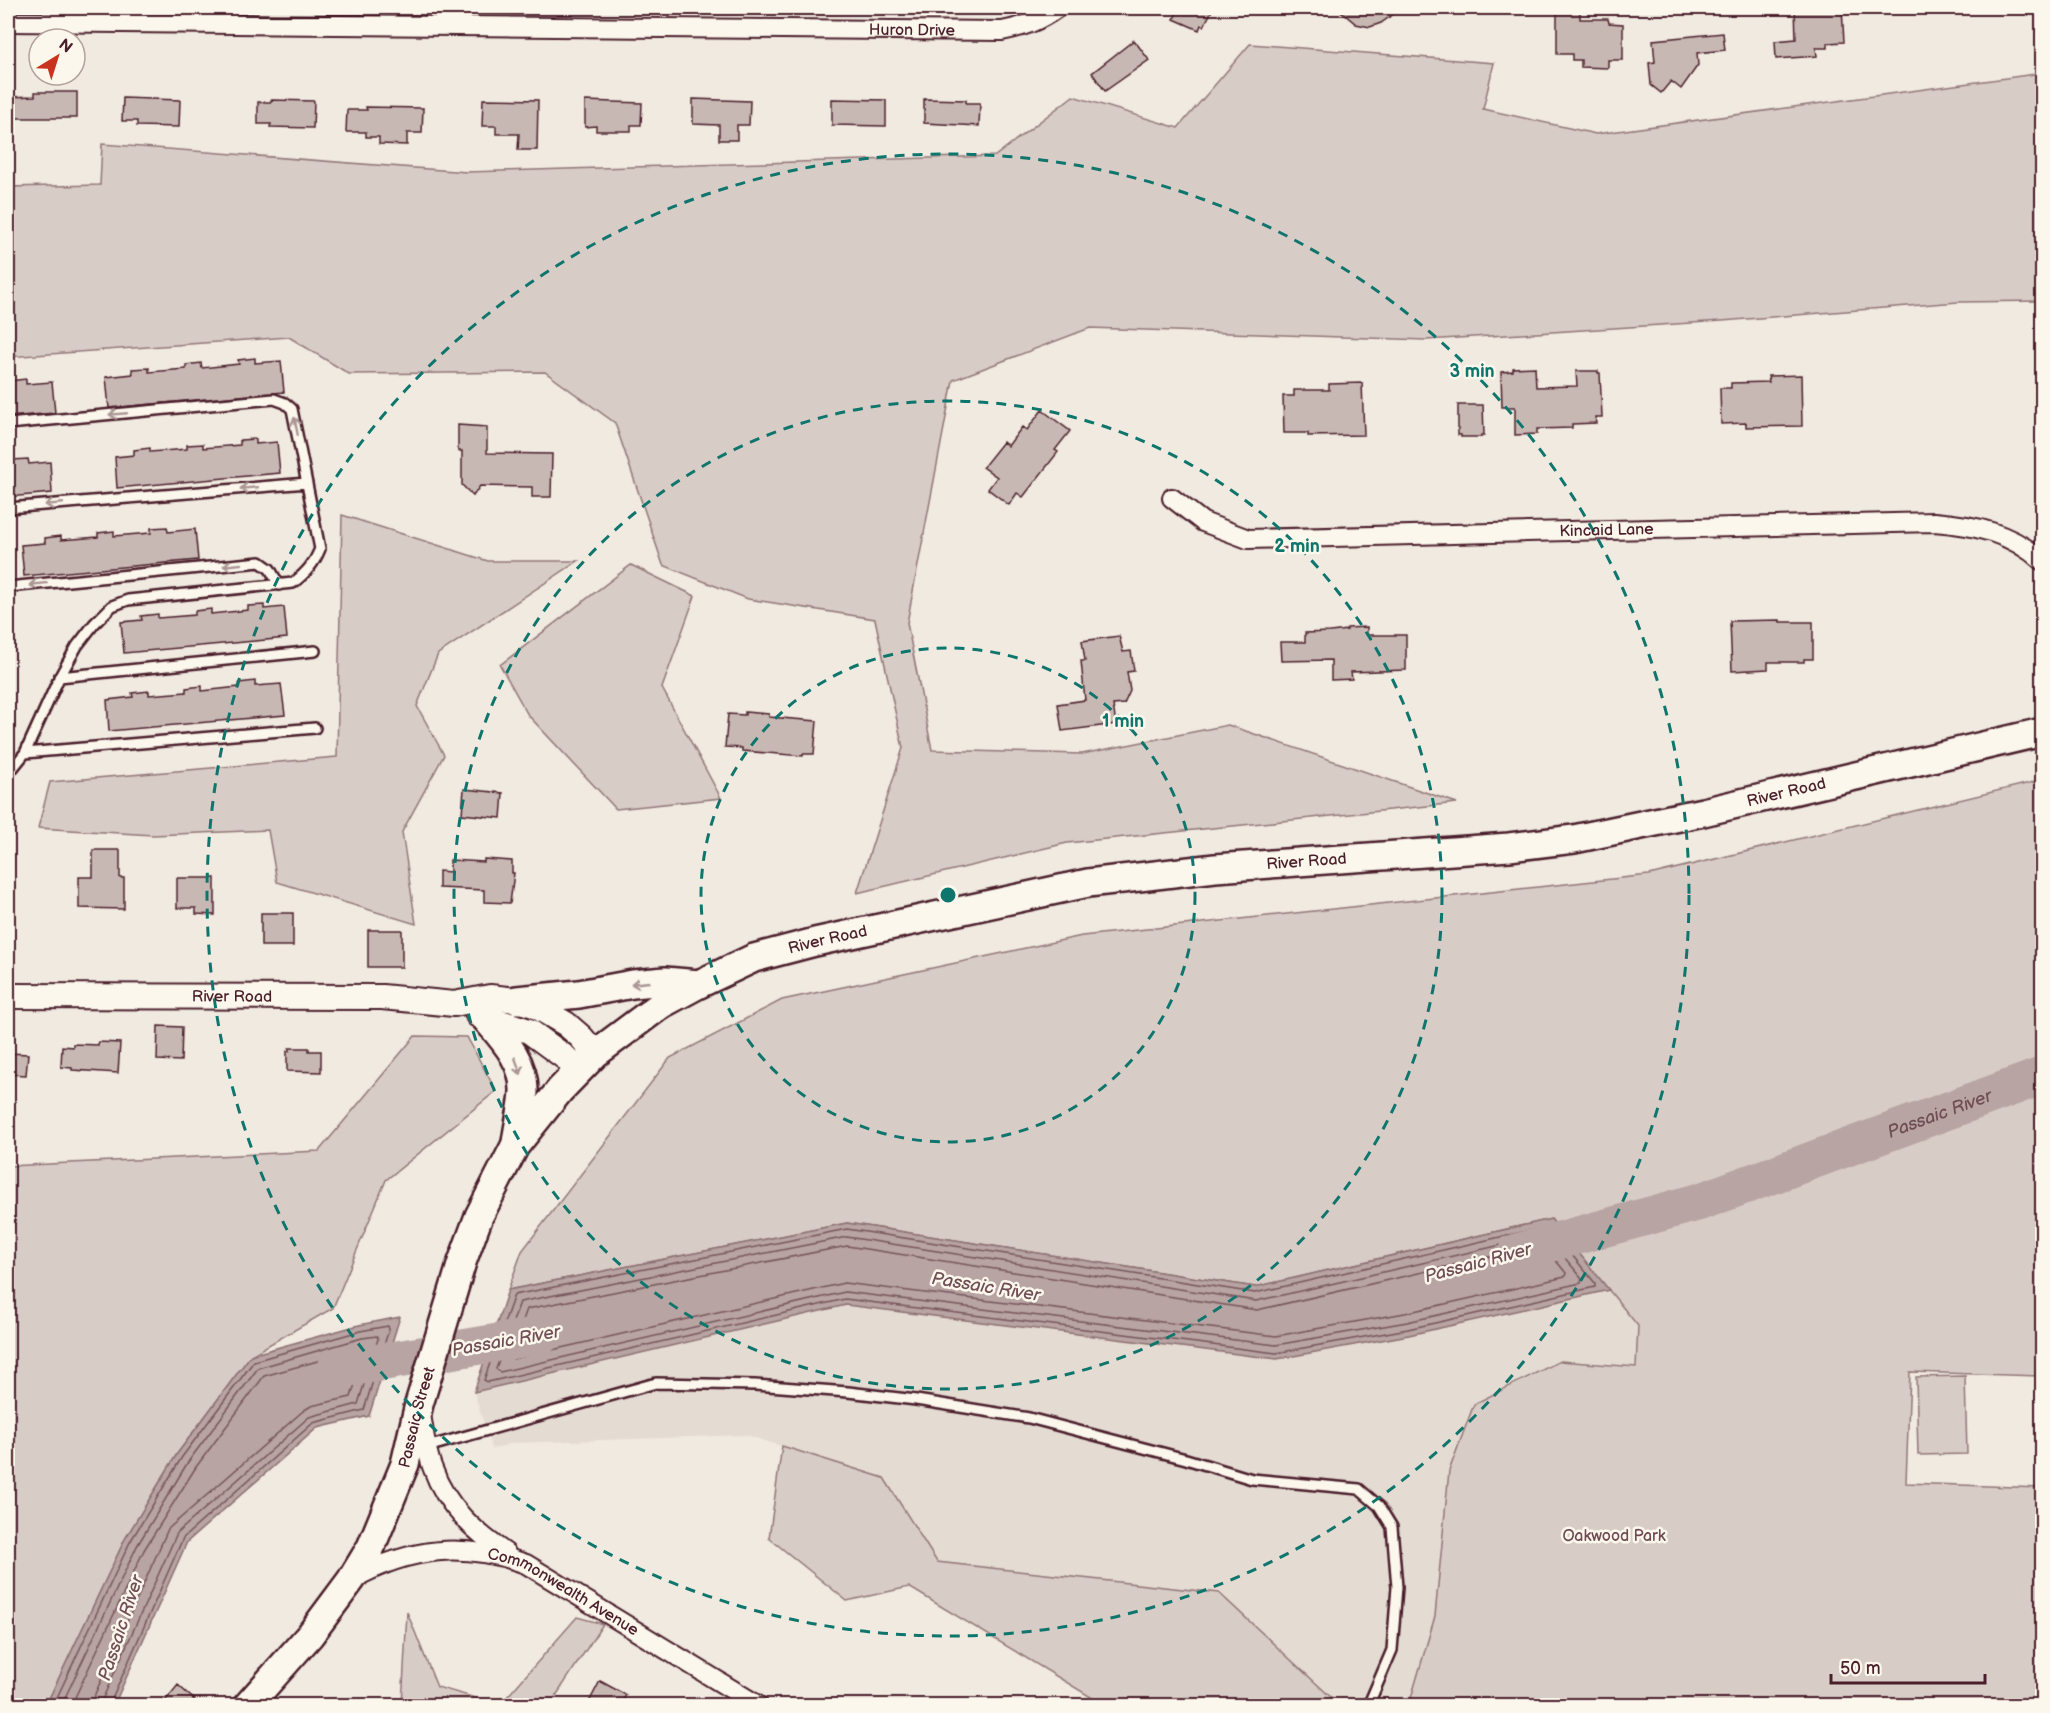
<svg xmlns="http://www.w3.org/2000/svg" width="2050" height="1713" font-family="'Balsamiq Sans',sans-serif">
	<rect width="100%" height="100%" fill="#f0eae0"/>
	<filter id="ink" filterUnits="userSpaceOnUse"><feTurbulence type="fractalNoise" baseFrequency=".0167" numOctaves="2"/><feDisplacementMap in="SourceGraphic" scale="12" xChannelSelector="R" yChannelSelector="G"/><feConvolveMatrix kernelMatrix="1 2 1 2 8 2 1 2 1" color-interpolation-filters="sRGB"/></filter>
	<g filter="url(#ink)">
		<path fill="#e4dbd2" d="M1609,1290l29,36 -2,42 -76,-7 -111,110 -14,145 -26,89h-73l-3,-6 -114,-106 -283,-31 -53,-84 -137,-43 -233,8 -21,6 -18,-57 372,-87 431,54 132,-24z"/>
		<path fill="#d8ccc6" stroke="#917678" stroke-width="1.5" d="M1250,44l244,19 -11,46 113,25 446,-61v228l-84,1 -236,19 -296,19 -336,-12 -137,52 -46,243 25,127 150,4 146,-29 229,78 -390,40 -210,50 46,-145 -28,-129 -127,-20 -85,-34 -48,-142 -70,-51 -196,2 -60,-37 -281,20v-170l92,-2 2,-41 365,28 528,-16 78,-60 105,32z
			M342,515l146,46h90l-140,93 -21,52 27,49 -42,77 14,92 -139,-42 -9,-52 -115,5 -115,-7 12,-46 287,-25z
			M631,565l64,31 -33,92 59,110 -105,11 -88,-94 -28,-50z
			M2042,780v596l-132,-4 -4,111 136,5v217h-633l26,-89 14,-145 25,-67 86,-43 76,6 2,-41 -87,-107 -296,68 -408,-64 -339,67 14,-39 148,-193 112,-58 300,-64 567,-61z
			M415,1036l52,1 29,54 -110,89 -53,128 -82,47 -74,99 -52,85 -79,166h-38v-539l311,-15z
			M1965,1376l2,78 -49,1 -2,-78z
			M782,1446l102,32 53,84 282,31 114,106 -6,7 -223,-1 -195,-118 -62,14 -78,-63z
			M407,1612l30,75 63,18 77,-88 26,7 -53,81h-148z"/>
		<path fill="#b8a4a2" stroke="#8c6f72" stroke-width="1.5" d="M1551,1219l58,71 -200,45 -132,24 -431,-54 -372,87 34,-102 339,-67 408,64z
			M400,1317l-31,99 -52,12 -130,114 -73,163h-68l79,-166 52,-85 74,-99 108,-30z"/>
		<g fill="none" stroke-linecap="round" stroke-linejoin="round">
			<path stroke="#76545b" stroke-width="1.5" d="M1548,1226l47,57v4l-187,42 -132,24 -431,-54 -357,83 -4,-2 30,-85 333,-66 408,64z
				M1545,1235l37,43 -1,5 -174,39 -131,23 -431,-53 -345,80 -4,-3 24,-67 327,-65 409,64z
				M1541,1245l3,1 22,27 -1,4 -160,36 -129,23 -432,-53 -331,76 -3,-2 17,-48 320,-63 410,64z
				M53,1706l77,-164 52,-85 72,-96 106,-30 28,-5 1,3 -25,81 -51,13 -130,115 -74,168
				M61,1706l76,-160 51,-84 70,-94 104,-30 15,-2 1,3 -20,65 -49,13 -132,116 -74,165 -1,8
				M71,1706l73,-156 52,-83 68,-91 100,-28 1,3 -14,46 -40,9 -8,5 -135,118 -73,165 -2,12"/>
			<g stroke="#b8a4a2" stroke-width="38">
				<path id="s1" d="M1518,1252l181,-50 343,-126"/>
				<path d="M335,1370l207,-35"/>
			</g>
		</g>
		<path fill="#c8b8b3" stroke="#4a1f2b" stroke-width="1.5" d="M1168,8h45l-9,18 -3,-1 -2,5 -25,-11 3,-7z
			M1337,8h65l-21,15 -11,4 -14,-3z
			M1557,8h23v11h28l1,4 14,1v36h-15v8l-27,-1v-7h-9v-6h-15z
			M1795,8h47l2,34 -16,1v5h-12l1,8 -41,3 -1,-18 21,-2z
			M1723,33l2,17 -28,3 1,12 -17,24 -10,-8 -10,12 -10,-8 -2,-22 6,-1 -2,-22z
			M1134,40l15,20 -44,31 -13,-18z
			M35,92h42v26h-69v-21l27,-1z
			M123,98l57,2 -1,27 -42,-1v-5h-15z
			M483,99l55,1 -1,50h-19l1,-16h-23v-8h-14z
			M693,99l57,2 -1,24h-12v15h-18v-15l-26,-1z
			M832,99l54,1v26l-54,-1z
			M924,99l42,1v3h14l-1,23 -55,-3z
			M271,100l43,1 -1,27 -43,-1 1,-3h-13v-22h13z
			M585,101l57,2 -1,22h-10v6h-35v-5l-11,1z
			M366,107l57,1 -1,25h-15v12l-28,-1v-7h-13v-5h-20l1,-22h20z
			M255,358v5l26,-2 3,31 -175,16 -3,-31 27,-3 -1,-5 17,-1v4l37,-3v-4l15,-2 1,5 37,-4 -1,-4z
			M1535,367l1,20 41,-1 -1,-15h22v2h2l2,44h-7l1,6 -24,1v4l-35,1v5l-22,1v-28h-13l-1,-35 12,-1v-3z
			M1801,375l1,51 -56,1v-4l-25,1 -1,-36h11v-5l38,-1 -1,-6z
			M26,379v5l26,-2 3,31 -47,4v-32h2l-1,-4z
			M1362,383l2,52 -56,1v-3h-24l-1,-37h11v-6h35v-6z
			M1458,405h25l1,30h-3v2h-20v-2h-3z
			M1042,410l28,21 -15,19 3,2 -35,45 -6,-4 -8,12 -21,-16 9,-12 -14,-10 20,-25 5,4 14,-19 5,3z
			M458,425l29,2v26l65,1 -1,43h-19v-10l-52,-1 -7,10 -11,-11v-34h-4z
			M256,439v5l21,-2 3,31 -163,15 -2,-31 19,-2v-5l16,-2v4l37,-3v-4l16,-1v4l37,-3v-5z
			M28,459l1,5 21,-2 2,31 -44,4v-32l5,-1 -1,-4z
			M167,527l1,5 27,-3 3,31 -174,16 -3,-31 24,-2v-5l16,-2v4l37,-3v-4l16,-2v5l37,-3v-5z
			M264,605v4l20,-2 3,31 -163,15 -3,-31 21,-2 -1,-4 17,-2v4l37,-3v-4l16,-2v5l37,-4v-4z
			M1780,620v2h33v37h-9v3h-36v7l-36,2 -2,-50z
			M1367,627v8h39v35l-55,2 1,7 -21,1v-20l-50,1 -1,-19h25v-9l25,-1 17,-2v-2z
			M1119,636l4,16 8,-1 3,20 -7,1 3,19 -6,13 -11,1 3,19 -54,7 -4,-27 27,-4 -4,-39h4l-3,-20z
			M255,681v5l26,-2 4,31 -176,16 -2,-31 26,-3 -1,-4 17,-2v4l37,-3v-4l16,-2v5l37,-4v-4z
			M745,712l24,2v3l48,4 -3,33h-11v2l-61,-5v-3l-17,-1 3,-33 17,1z
			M464,789l39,4 -2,25 -39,-4z
			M93,850h27v28h4v31l-45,-1v-31h14z
			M484,859l28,2v12h2l-4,30 -26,-1v-12l-45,-2v-17l11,1v-12l34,2z
			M177,878h38v37l-19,-1v-6h-19z
			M261,913h32v33h-32z
			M368,930h34v37h-34z
			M158,1026l24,1 -1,34 -24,-1z
			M98,1042l22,1 -2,30 -46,-3v-2l-11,-1 1,-21 11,1v-3l25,1z
			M289,1048h20v3h12v21l-34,-1v-20h2z
			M8,1053l20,1 -2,21 -18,-1z
			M600,1681l26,14 -6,11h-33z
			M178,1685l23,21h-40z"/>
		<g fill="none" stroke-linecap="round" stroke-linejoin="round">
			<g stroke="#4a1f2b" stroke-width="14">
				<path id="service" d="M8,424l266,-25 11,4 7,6 28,140c-6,15 -14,24 -27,34l-165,17 -16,6 -18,18 -17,22 -18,32 -34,75 -17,21
					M8,508l299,-25
					M8,587l252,-25 10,7 9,16
					M59,677l256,-26
					M25,753l290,-25
					M427,1447l229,-64 99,2 93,7 68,8 113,18 157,41 66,20 107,10 20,17 13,21 5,60 -5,63 -24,56"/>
			</g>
			<g stroke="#4a1f2b" stroke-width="22">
				<g id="minor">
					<path id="s2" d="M8,22l994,9c21,-4 37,-10 55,-23"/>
					<path id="s3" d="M1172,498l31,24 45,17 686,-17c40,3 78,11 108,39"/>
					<path d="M421,1414c3,18 5,38 12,55 13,37 42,63 73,84"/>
					<path id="s4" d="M353,1579c58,-32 110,-37 173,-15l233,142"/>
				</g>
			</g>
			<g stroke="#4a1f2b" stroke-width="28">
				<g id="tertiary">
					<path id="s5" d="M8,996l374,1 72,7 36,-7 27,3 17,5 32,19 15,13 14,17"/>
					<path d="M478,1015l51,16 37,27 12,14"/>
				</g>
			</g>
			<g stroke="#4a1f2b" stroke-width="32">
				<g id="secondary">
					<path d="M517,1000l62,-6 54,-10 32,-3 34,3"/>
					<path d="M486,1019c18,21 39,43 38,73 -1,17 -6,34 -8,51"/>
					<path id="s6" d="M247,1706l63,-71 41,-55 20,-33 34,-83 14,-60 43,-142 17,-46 36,-70 45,-56 35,-36 67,-50 37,-20 55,-26 61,-16 273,-59 127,-15 294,-21 65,-8 129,-27 339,-80"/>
				</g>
			</g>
			<use href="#service" stroke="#fbf7ec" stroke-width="9"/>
			<use href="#minor" stroke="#fbf7ec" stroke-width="18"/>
			<use href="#tertiary" stroke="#fbf7ec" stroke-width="24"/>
			<use href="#secondary" stroke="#fbf7ec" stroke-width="27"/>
		</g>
		<defs><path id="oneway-shaft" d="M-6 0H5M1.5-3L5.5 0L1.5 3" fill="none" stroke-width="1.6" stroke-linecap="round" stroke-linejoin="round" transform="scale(1.5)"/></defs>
		<g stroke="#ab9695">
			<use href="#oneway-shaft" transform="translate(118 414) rotate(175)"/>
			<use href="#oneway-shaft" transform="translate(296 426) rotate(-101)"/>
			<use href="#oneway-shaft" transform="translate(249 488) rotate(175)"/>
			<use href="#oneway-shaft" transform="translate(54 504) rotate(175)"/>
			<use href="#oneway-shaft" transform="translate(232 565) rotate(174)"/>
			<use href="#oneway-shaft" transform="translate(38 584) rotate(174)"/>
			<use href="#oneway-shaft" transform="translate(640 983) rotate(174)"/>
			<use href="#oneway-shaft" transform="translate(518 1066) rotate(70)"/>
		</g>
	</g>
	<g fill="none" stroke="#0f766e" stroke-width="3" stroke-dasharray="10 8">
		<circle cx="948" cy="895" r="247"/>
		<circle cx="948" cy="895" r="494"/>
		<circle cx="948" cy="895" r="741"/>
	</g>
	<g text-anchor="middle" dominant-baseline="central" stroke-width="5" stroke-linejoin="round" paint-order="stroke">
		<g font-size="16" fill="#4a1f2b" stroke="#fbf7ec">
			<text stroke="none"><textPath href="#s2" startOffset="904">Huron Drive</textPath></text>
			<text stroke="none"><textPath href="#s3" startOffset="446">Kincaid Lane</textPath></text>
			<text stroke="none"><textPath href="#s6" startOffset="1986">River Road</textPath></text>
			<text stroke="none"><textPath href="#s6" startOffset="1500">River Road</textPath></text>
			<text stroke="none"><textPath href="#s6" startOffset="1014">River Road</textPath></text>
			<text stroke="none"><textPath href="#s5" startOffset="224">River Road</textPath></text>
			<text stroke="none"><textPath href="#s6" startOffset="340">Passaic Street</textPath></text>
			<text stroke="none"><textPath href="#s4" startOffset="225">Commonwealth Avenue</textPath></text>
		</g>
		<g font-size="16" fill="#6e4a52" stroke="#fbf7ec">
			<text x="1614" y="1536">Oakwood Park</text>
		</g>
		<g font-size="18" font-style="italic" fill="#704e55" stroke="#fbf7ec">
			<text stroke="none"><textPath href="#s1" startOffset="444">Passaic River</textPath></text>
			<text transform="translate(1478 1263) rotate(-15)">Passaic River</text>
			<text transform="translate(986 1287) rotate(9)">Passaic River</text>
			<text transform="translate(506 1341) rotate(-10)">Passaic River</text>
			<text transform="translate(121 1628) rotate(-72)">Passaic River</text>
		</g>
	</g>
	<circle cx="948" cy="895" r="9" fill="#0f766e" stroke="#fbf7ec" stroke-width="3"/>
	<g font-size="18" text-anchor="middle" font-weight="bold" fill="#0f766e" stroke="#fbf7ec" stroke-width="5" stroke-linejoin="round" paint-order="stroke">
		<text x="1472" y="377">3 min</text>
		<text x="1297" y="552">2 min</text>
		<text x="1123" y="727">1 min</text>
	</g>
	<rect width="2050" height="1713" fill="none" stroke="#fbf7ec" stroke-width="30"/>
	<rect x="15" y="15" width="2020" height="1683" fill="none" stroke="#4a1f2b" stroke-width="2" filter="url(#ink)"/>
	<g transform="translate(57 57) rotate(38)"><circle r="28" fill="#fbf7ec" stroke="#b4a19f" stroke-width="1.5"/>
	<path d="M0-4.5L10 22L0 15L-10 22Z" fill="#c8321e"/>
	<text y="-9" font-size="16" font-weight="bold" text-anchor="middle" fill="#4a1f2b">N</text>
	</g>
	<path d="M1831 1674v9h154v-9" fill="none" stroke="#4a1f2b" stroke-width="3"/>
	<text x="1840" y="1674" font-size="18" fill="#4a1f2b" stroke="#fbf7ec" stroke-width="4.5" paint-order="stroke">50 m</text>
</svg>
